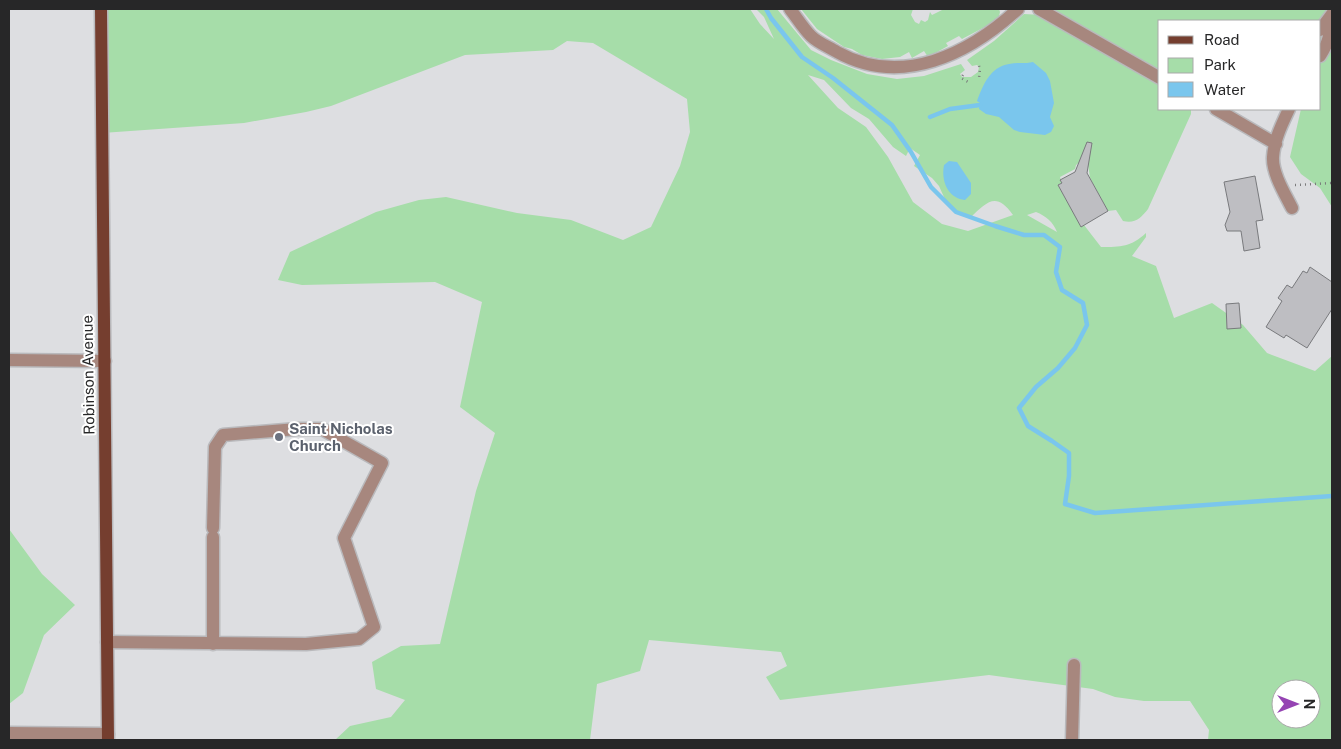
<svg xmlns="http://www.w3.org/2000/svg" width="1341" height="749" font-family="'Public Sans',sans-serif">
	<rect width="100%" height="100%" fill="#dddee1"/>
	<path fill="#a6dda9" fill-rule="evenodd" d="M101,9h649l10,15 14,15 -10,-22 -8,-8h21l34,41 20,10 36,14 30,5 27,-3 37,-12 4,6 -5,4 2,3h9l7,-5 1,-5 -2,-2 -5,1 -5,-6 27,-19 30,-27 18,1 118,69v25h31v5l-43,95c-7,9 -13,15 -25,12l-7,-11 -8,1 -18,-33 -2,-14 -6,-4 -6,5 -1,4 -15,8 2,6 -4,2 23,41 3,-1 17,22c20,0 30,0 45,-14v4l-14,19 24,10 18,52 38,-15 31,22 24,28 48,18 17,-15v384h-124l1,-10 -19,-29h-46l-29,-4 -22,-8 -104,-14 -209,25 -14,-23 21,-11 -6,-14 -132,-12 -9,31 -43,13 -7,56h-255l15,-14 41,-9 14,-17 -29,-11 -4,-27 29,-16 39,-2 36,-153 19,-58 -35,-26 22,-105 -47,-20 -133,3 -24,-5 12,-28 86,-40 43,-12 27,-3 71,16 54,7 52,20 28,-13 29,-61 10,-34 -3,-33 -94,-56 -26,-2 -14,9 -88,5 -134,51 -25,6 -62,11 -142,10zM808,75l16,5 27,28 18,11 24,28 13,9 4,-8 10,7 -6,11 18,12 7,8 9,20 15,10 7,2c17,-16 26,-27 43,-3l-45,16 -26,-7 -29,-22 -25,-45 -22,-30 -28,-19zM1036,212c10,4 17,10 21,20l-30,-17zM1281,689h30v30h-30z
		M801,9h112l-2,6 4,7 4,2 2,-4 4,2 3,-2 2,-8 2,3 12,-6h48l3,1 4,-1 1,3 -2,8 -36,19 -3,-3 -13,7 2,3 -20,11 -4,-6 -12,7 -3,-6 -9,5 -18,2 -20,-4 -10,-6 -8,-2 -27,-18z
		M1055,9h277v198l-12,-19 -19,-14 -11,-17 11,-48h19v-88h-160v57l-105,-61z
		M9,529l33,45 33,31 -31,30 -21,58 -14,11z"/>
	<path fill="#7ac6ed" d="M1033,62l13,11 4,8 4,22 -4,14 4,9 -3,6 -6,3 -25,-3 -6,-2 -15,-13 -13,-3 -7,-5 1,-6 -3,-2c6,-16 13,-34 32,-37 8,-2 16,0 24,-2z
		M949,161l8,1 14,21v11l-6,6c-18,-2 -24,-20 -21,-35z"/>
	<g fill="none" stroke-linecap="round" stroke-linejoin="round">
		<path stroke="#7ac6ed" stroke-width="4.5" d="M766,9l5,9 31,39 31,21 59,47 19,27 20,35 25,25 39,14 29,9h20l16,12 -4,25 6,18 21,13 4,22 -12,23 -17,20 -22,19 -17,21 9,18 24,15 17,12v23l-4,28 30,9 237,-17
			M930,117l20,-8 30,-4"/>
	</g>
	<path fill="#bebec2" stroke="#797a7d" d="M1087,142l5,1 -5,30 21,38 -27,16 -23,-42 4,-2 -2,-3 15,-8z
		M1255,176l8,44 -7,1 4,27 -16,3 -3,-20h-14l-2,-6 5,-13 -6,-30z
		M1310,267l22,15v27l-25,39 -21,-13 -2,3 -18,-11 16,-26 -4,-3 9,-13 5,3 11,-17 4,2z
		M1239,303l2,25 -14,1 -1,-25z"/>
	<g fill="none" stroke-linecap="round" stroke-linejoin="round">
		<g stroke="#b9b9bc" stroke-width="15">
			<path id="minor" d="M790,9c7,9 13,19 21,27 7,7 18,11 26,16 65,36 132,2 181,-43
				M1039,9l121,69
				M1320,30l12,-16
				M1320,56c10,-15 10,-24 12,-42
				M1216,109l60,35
				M1289,109c-7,15 -15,31 -16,48 -1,16 12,37 19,51
				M9,360l96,1
				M107,642l199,2 53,-5 15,-12 -30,-89 38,-75 -60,-34h-25l-74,6 -8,12 -2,81
				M213,644v-107
				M9,733l99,1
				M1072,740l2,-75"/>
		</g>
		<g stroke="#b9b9bc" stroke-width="15">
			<path id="major" d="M101,9l7,731"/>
		</g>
		<path stroke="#797a7b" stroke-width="2.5" stroke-dasharray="1 4" stroke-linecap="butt" d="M979,66l1,3 -1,9
			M963,75l-2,3 9,5
			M1295,185l37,-2"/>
		<use href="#minor" stroke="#a7877e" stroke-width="12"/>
		<use href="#major" stroke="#753e2f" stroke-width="12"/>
	</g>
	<circle fill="#6b7280" stroke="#fff" stroke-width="2" cx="279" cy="437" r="5"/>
	<g text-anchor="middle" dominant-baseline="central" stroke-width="4" stroke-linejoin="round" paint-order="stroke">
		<g font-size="15" fill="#272728" stroke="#fff">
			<text transform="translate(88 375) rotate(-91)">Robinson Avenue</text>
		</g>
		<g font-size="15" font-weight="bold" fill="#5b616d" stroke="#fff" text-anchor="start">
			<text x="289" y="428">Saint Nicholas<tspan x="289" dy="17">Church</tspan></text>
		</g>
	</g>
	<rect width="1341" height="749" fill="none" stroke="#272728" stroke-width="20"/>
	<rect x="1158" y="20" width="162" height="90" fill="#ffffff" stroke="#a9a9a9"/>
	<rect x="1168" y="36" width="25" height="8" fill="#753e2f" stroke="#a9a9a9"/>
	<text x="1204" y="45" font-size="15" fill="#272728">Road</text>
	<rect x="1168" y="58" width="25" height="15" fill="#a6dda9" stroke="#a9a9a9"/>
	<text x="1204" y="70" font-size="15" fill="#272728">Park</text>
	<rect x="1168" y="82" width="25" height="15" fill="#7ac6ed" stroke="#a9a9a9"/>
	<text x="1204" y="95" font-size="15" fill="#272728">Water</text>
	<g transform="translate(1296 704) rotate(90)"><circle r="24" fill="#ffffff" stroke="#a9a9a9"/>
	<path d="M0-4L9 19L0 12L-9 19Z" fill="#9544b3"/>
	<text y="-8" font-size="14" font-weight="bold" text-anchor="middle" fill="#272728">N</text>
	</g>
</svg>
